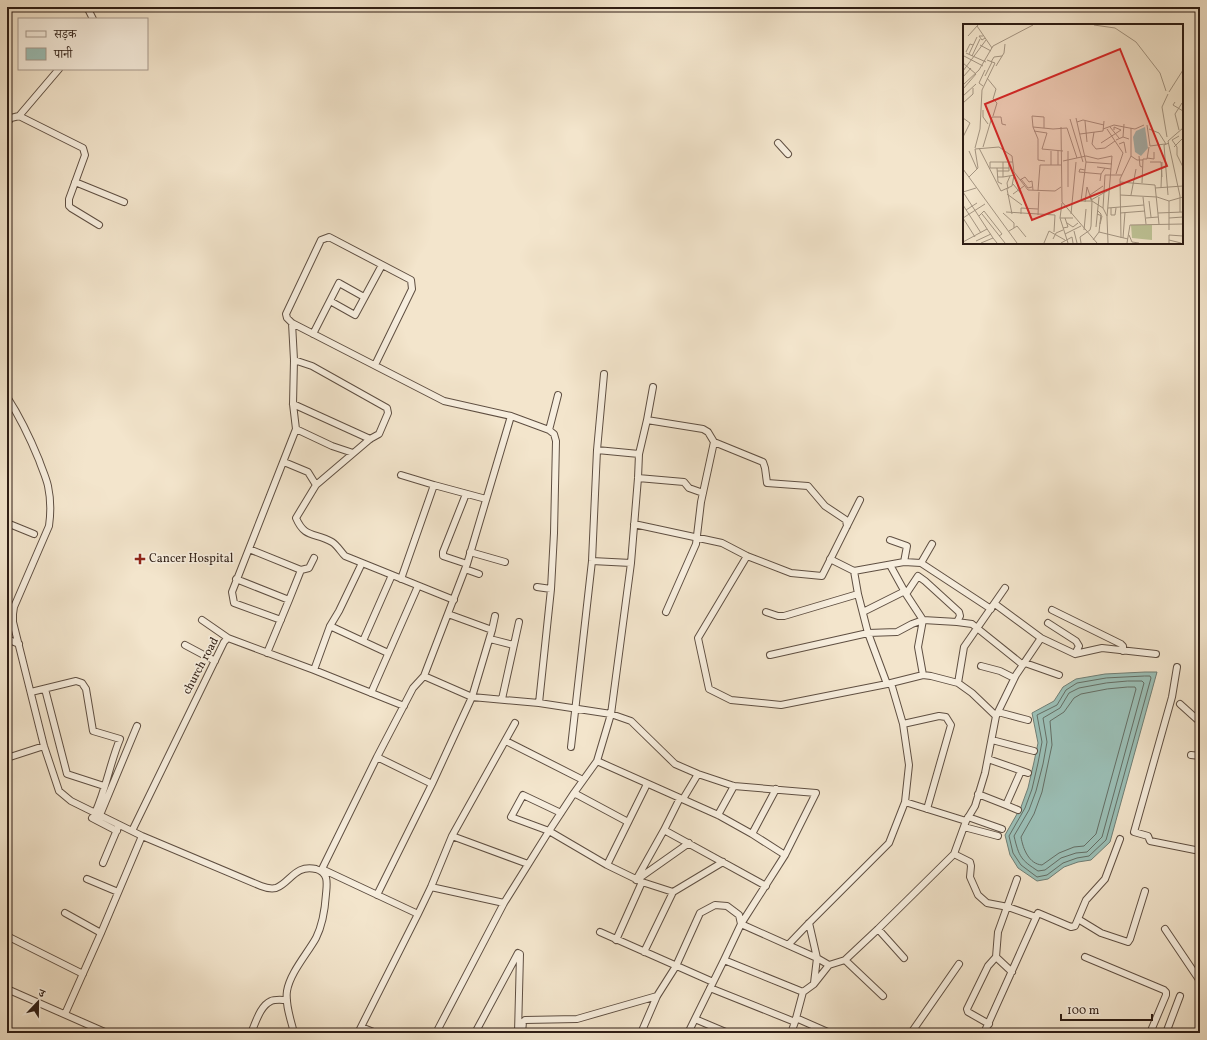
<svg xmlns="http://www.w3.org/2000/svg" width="1207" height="1040" font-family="Vollkorn,'Noto Serif Devanagari',serif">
	<rect width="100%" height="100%" fill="#f3e5cc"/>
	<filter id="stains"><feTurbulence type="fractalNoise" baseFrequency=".005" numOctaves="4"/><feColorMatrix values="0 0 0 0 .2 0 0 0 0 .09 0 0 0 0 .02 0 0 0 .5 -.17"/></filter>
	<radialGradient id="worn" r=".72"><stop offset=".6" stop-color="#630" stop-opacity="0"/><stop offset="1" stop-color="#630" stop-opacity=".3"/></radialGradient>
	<path fill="#9bbfb6" stroke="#6f7e75" d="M1145,672h12l-47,170 -19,18 -13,2 -14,5 -16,12 -11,2 -19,-13 -8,-13 -5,-20 16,-28 7,-19 6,-26 4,-19 -6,-30 22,-12 9,-14 13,-8 29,-5z"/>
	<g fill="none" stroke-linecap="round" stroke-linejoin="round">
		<path stroke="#646e65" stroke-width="1" d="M1145,676h5l1,2 -45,162 -17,16 -12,2 -14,5 -16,12 -10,2 -16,-12 -8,-12 -4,-17 16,-28 7,-19 6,-26 4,-21 -5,-27 20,-10 9,-15 11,-7 29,-5z
			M1128,681h14l2,2 -42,154 -15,15 -11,1 -15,5 -16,12 -7,1c-17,-11 -19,-14 -24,-35l15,-26 7,-19 7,-27 4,-22 -4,-24 17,-10 9,-15 10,-5 27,-5z
			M1128,687h7l1,2 -40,145 -12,12 -10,1 -15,6 -17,12c-13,-1 -19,-16 -21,-28l13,-23 8,-22 10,-47 -2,-24 14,-9 10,-14 7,-4 26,-5z"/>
		<g stroke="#5f4f42" stroke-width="8">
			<path id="minor" d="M87,7l6,12
				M19,116l40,-47
				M7,123l4,-5 8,-2 64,32 2,7 -16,44v7l2,2 28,17
				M778,143l10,11
				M75,182l49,20
				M330,301l25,14 27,-50
				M313,334l26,-51 25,14
				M294,360l18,6 75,42 1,5 -9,21 -9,5 -54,46 -20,33c9,21 19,14 36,24 5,3 9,10 13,14l109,44
				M375,365l37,-76 -1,-9 -82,-43 -8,3 -35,74 1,4 5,5 152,78 67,15 38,14 5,4 2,7 -2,92 -3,56 -12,114
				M7,397c13,20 23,41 32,63 3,9 7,17 9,26 3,14 3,26 1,40l-35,81 -1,7v8l31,124 15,45 12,10 71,35 119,50c5,2 10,3 15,2 14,-5 19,-24 40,-19 13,4 11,14 10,25 -1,15 -3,30 -10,44 -9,16 -26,35 -29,53 -2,14 4,29 7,42
				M293,404l77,35
				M647,420l56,9 5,3 6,10 49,20 2,6 2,15 41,3 17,20 21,14 1,6
				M296,429l36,17 21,7
				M549,430l9,-35
				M597,450l42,4
				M284,462l24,10 8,13
				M401,475l33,10 52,14
				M638,478l46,4 5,6 14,5
				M466,494l-23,58v4l24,8
				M7,523l27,11
				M634,524l88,19 25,13 44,17 31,3 38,-76
				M890,540l17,6 -3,16
				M249,549l52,21
				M470,552l35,10
				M747,556l-49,82 11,51 22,11 50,5 106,-21
				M830,559l24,12 50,-9 17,1 70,46
				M592,561l39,2
				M921,563l11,-19
				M890,565l16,29 17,26 -5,27 5,28
				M465,569l14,5
				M236,579l53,21
				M401,579l33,-94
				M537,587l14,2
				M995,604l46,34 34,16 27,-6 54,6
				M1052,610l69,34 2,2v5
				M666,612l30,-68 5,-42 13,-60
				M766,612l12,4h6l74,-22
				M863,612l42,-21
				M448,614l44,16
				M202,620l26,18
				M281,620l-47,-17 -2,-11 64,-163 -3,-25 1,-44 -2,-37
				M957,622l15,2 51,41
				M1048,623l28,18 3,5 -4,8
				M330,626l58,27
				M7,639l12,5
				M490,639l23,6
				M363,641l29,-66
				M185,645l30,16
				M267,653l22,-53 12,-30 8,-2 5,-10
				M770,655l98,-22 29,-1 15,-8 11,-4 34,2 3,-6 -1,-4 -34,-31 -7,-5 -12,18
				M1025,663l34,12
				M981,666l19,5 14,7
				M1177,667l-5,30 -38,135 14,4 2,5 50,10
				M314,670l16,-44 9,-15 23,-48
				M424,676l48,21 67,6 72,11 20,7 44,43 23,10 36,12 82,7 -31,62 -44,69 -17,36 -36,73
				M891,683l32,-8 8,1 27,7 14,10 24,23
				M958,683l6,-36 41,-59
				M45,689l22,85 37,12
				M31,692l45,-11 6,2 4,6 7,42 27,8c-10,24 -14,50 -25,74
				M371,693l47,-107
				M502,699l17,-77
				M1180,704l20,18
				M998,712l30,8
				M903,724l36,-8 7,1 5,8 -24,84
				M992,740l42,11
				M506,741l77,39
				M571,747l21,-186 5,-111 7,-76
				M1191,755l9,1
				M377,757l55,27
				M7,758l37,-12
				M988,759l40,14
				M597,761l121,54 34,19 33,21
				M574,793l54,29
				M978,794l28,11 12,5
				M683,799l15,-25
				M905,802l61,19
				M1006,805l15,-34
				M561,813l-38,-18 -12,22 38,14 58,34 35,17 31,10
				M100,815l37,-89
				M718,815l16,-29
				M968,817l34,12
				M92,818l25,13
				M964,827l34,9
				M664,830l102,56
				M132,831l92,-189 4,-4 86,32 90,36
				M752,834l24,-45
				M452,836l76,28
				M954,854l16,8 1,4 -1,11 8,18 9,8 21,4 28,10
				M103,863l16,-38
				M607,865l40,-81
				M322,869l96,45
				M321,871l56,-114 36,-69 11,-12 43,-112 44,-148
				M87,879l31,13
				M638,879l51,-36
				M636,880l28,-50 16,-32
				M431,887l73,16
				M377,895l55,-111 40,-87 20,-67 3,-14
				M65,913l36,20
				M1078,919l23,14 27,9 2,-3 15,-48
				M809,923l8,35 -3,25
				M878,929l26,29
				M1165,929l35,52
				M600,932l113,50
				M7,936l76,38
				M616,940l26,-58
				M788,945l21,-22 80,-80 16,-41 4,-37 -6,-41 -12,-41 -4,1 -19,-51 -10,-39 -4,-23
				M644,952l29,-60 50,-30
				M1085,957l79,33 2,2v3l-16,38
				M724,960l79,32
				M845,960l38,36
				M1012,972l-16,-15 2,-25 19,-53
				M710,988l85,34
				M7,989l100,44
				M65,1014l36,-81 41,-97
				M796,1018l34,15
				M695,1019l33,14
				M989,1024l-21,-12 -1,-3 21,-43 8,-9
				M361,1027l15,6
				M251,1033c5,-11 9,-27 20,-32 4,-2 11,-1 16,-1
				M358,1033l60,-119 13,-27 21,-51 63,-113
				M436,1033l68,-130 45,-72 25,-38 23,-32 14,-47 20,-151 7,-85 1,-24 8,-34 6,-33
				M475,1033l43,-80 2,1 -2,79
				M522,1033l1,-11 2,-2 52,-1 80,-23
				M641,1033l16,-37 19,-30 24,-53 15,-8 12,1 12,9 2,9 76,34 12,7
				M791,1033l4,-11 8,-30 11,-8 15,-19 16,-5 33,-31 76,-75 12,-33 9,-15 10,-33 11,-57 20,-41 25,-37
				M911,1033l48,-69
				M984,1033l54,-120 33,14 4,-1 11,-26 19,-21 15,-40
				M1166,1033l14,-37
				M1198,1033l2,-8"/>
		</g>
		<use href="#minor" stroke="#f7eede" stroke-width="6"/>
	</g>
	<path fill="#8f2418" stroke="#f7eede" stroke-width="1.5" d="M138 553h4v4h4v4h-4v4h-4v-4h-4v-4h4z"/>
	<g text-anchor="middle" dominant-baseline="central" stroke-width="3.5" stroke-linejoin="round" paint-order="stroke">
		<g font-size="12" fill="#2e1d14" stroke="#f7eede" text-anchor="start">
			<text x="149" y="559">Cancer Hospital</text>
		</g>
		<g font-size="12" fill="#2e1d14" stroke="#f7eede">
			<text transform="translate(201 666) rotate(-62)">church road</text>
		</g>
	</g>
	<g transform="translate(963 24)">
		<rect width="220" height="220" fill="#f3e5cc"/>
		<path d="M168,201h21v15l-20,-2z" fill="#bec396"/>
		<path d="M182,103l3,21 -7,8 -6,-4 -2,-15 3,-6z" fill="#9bbfb6"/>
		<path fill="none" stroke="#a49582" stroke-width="1" d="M131,1l21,3 21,14 24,31 6,18M14,2l15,22M5,12l10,-11M20,12h-4l3,4 3,-2M17,21l11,6M3,28l4,-8 3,1M3,29l20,9M6,30l8,-17M1,32l19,10M9,32l8,-17M28,38l3,-5 8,-1M0,39l13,11M33,42l8,-13 1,-9M0,47l23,-31M22,52l7,-14M0,53l8,-9M24,54l9,11 -3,10 4,4 -4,13M0,61l16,-15 14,-24 40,-21M20,62l-4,-3 6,-13M0,65l13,-15M206,68l14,-22M0,72l13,-12M212,78l-2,3 10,6M0,79l10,-9v-6M20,86v7l5,7M0,94l7,5 -7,14M113,94l10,44 -5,39h11l11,7 4,8M107,95l13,43M122,97l2,21M114,98l6,-2 21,5M184,101l3,21 15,-2M70,103l5,12v21l7,1M98,103l1,75 35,41M147,103l9,11M161,103l11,2 9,-4M81,104v-11l-12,-1 1,11 20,2 14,-1 10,30M140,105l11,-4 10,2M144,105l16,24 -7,21M186,105l10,4 7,11M216,106l-4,-16 7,-11M71,107l13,2 -5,16 21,2M131,108l-2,12 4,5 9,-1 10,-7M117,110l23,-3 1,-10M216,112l-7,4 5,7v8l6,12M160,113l1,-13M204,113l-5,-30 6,-13M153,116l7,-3 6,2M138,119l20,-13 -7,-3v3M156,120l5,-2 2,11M20,123l9,-30h9l1,7 4,1M211,123l9,-9M12,124l5,-19 2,-39 13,-27 -8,-3M16,124l22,43 11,-5 2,-11M6,127l8,18M168,132l6,4h6M176,132l1,10 2,1M184,134l7,1v-7M100,137l23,-5 12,3 14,-3 -5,61 1,26M40,138h-13v6h19M123,138l26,2M187,138h11l1,15M88,141v-14M95,141v-14M134,143l14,2M34,144l1,14 4,2M0,145l54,74M122,146l-5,-1 -1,3 22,2M34,147h12v-7M6,153l9,-9 -3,-19 24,-2 13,9 2,16 14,18 27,1 6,-4M35,153h5v-15h10M40,153l12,-2M58,155l7,9 4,-1M57,156l5,-3 4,5 3,-1 1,9M137,157l1,-7 4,-6M157,158l35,3 4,39M179,159l1,-24h4l2,-12M50,160l10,12M140,162l-13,9 1,5 18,-10M105,163v-36M192,164l28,-2M198,164l1,-26M44,165l5,25M45,165l-1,-6 3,-7M75,167l2,-26h22M0,168l30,46M0,168l13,-4M44,170l15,11M50,170l11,-8M157,171l37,2 12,4M168,171l5,-26M205,171l-4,-50 5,-2M180,173l3,27M186,177l2,16M99,179l-2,15 8,25M0,181l18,28M140,184l2,-33h17M145,184l36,-3M148,184v7h4l1,-7M3,186l11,-7M134,186l4,4 -2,18M43,188l49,3 -1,17M217,188v-16l-12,-55 15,-13M40,189l11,10v5l-5,3M157,189l25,-2M195,189l25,-1M19,190l23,29M58,190v-6l17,1M108,190l5,-52M134,190l5,2 -2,8M75,191l1,-23M16,192l5,-5 18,23 -3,2M0,194l22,-14M0,194l12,19M97,194h13M183,194l12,-1M206,194l14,-1M104,199l6,4 5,-4M133,203l3,-30M51,204l3,-2 9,11M100,204l5,-1 -3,-9M121,206l2,-21M206,206v-29l14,-4M111,207l3,12M102,210l16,-8M166,211l3,7 7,1M158,214l-1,-59 11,-23v-28M160,214l2,-26M90,215l3,-6 7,-3M130,216l6,-8 29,7M206,216l12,3M13,217l15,-7M0,218l24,-13M18,219l12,-5 4,5M81,219l5,-12 16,9M98,219l11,-6 1,6M118,219l-1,-6 10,-7 1,-4 1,-25 -5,-14 -2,15M164,219l3,-18 53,-1M206,219v-8l14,1"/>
		<path fill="#d62828" fill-opacity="0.15" stroke="#d62828" stroke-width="2" d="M157,25l47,117 -135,54 -47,-116z"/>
		<rect width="220" height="220" fill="none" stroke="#2e1d14" stroke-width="2"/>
	</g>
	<rect width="1207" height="1040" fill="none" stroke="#f3e5cc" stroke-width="24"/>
	<rect x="8" y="8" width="1191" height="1024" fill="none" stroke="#2e1d14" stroke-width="2"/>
	<rect x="12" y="12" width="1183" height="1016" fill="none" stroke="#2e1d14"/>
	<rect x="18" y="18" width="130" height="52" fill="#f7eede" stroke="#a79a8d"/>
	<rect x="26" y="31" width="20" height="6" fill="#f7eede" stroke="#a79a8d"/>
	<text x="54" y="38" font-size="12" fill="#2e1d14">सड़क</text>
	<rect x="26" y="48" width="20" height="12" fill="#9bbfb6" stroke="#a79a8d"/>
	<text x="54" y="58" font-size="12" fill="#2e1d14">पानी</text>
	<g transform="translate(38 1002) rotate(22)" stroke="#f7eede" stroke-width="3" paint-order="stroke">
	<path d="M0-3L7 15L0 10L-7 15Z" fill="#2e1d14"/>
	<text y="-6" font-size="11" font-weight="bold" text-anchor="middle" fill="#2e1d14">उ</text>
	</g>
	<path d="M1061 1014v6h91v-6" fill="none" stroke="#2e1d14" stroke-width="2"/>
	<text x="1067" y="1014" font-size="12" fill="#2e1d14" stroke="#f7eede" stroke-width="3" paint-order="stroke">100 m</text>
	<rect width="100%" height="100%" filter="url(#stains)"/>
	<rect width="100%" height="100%" fill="url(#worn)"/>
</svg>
